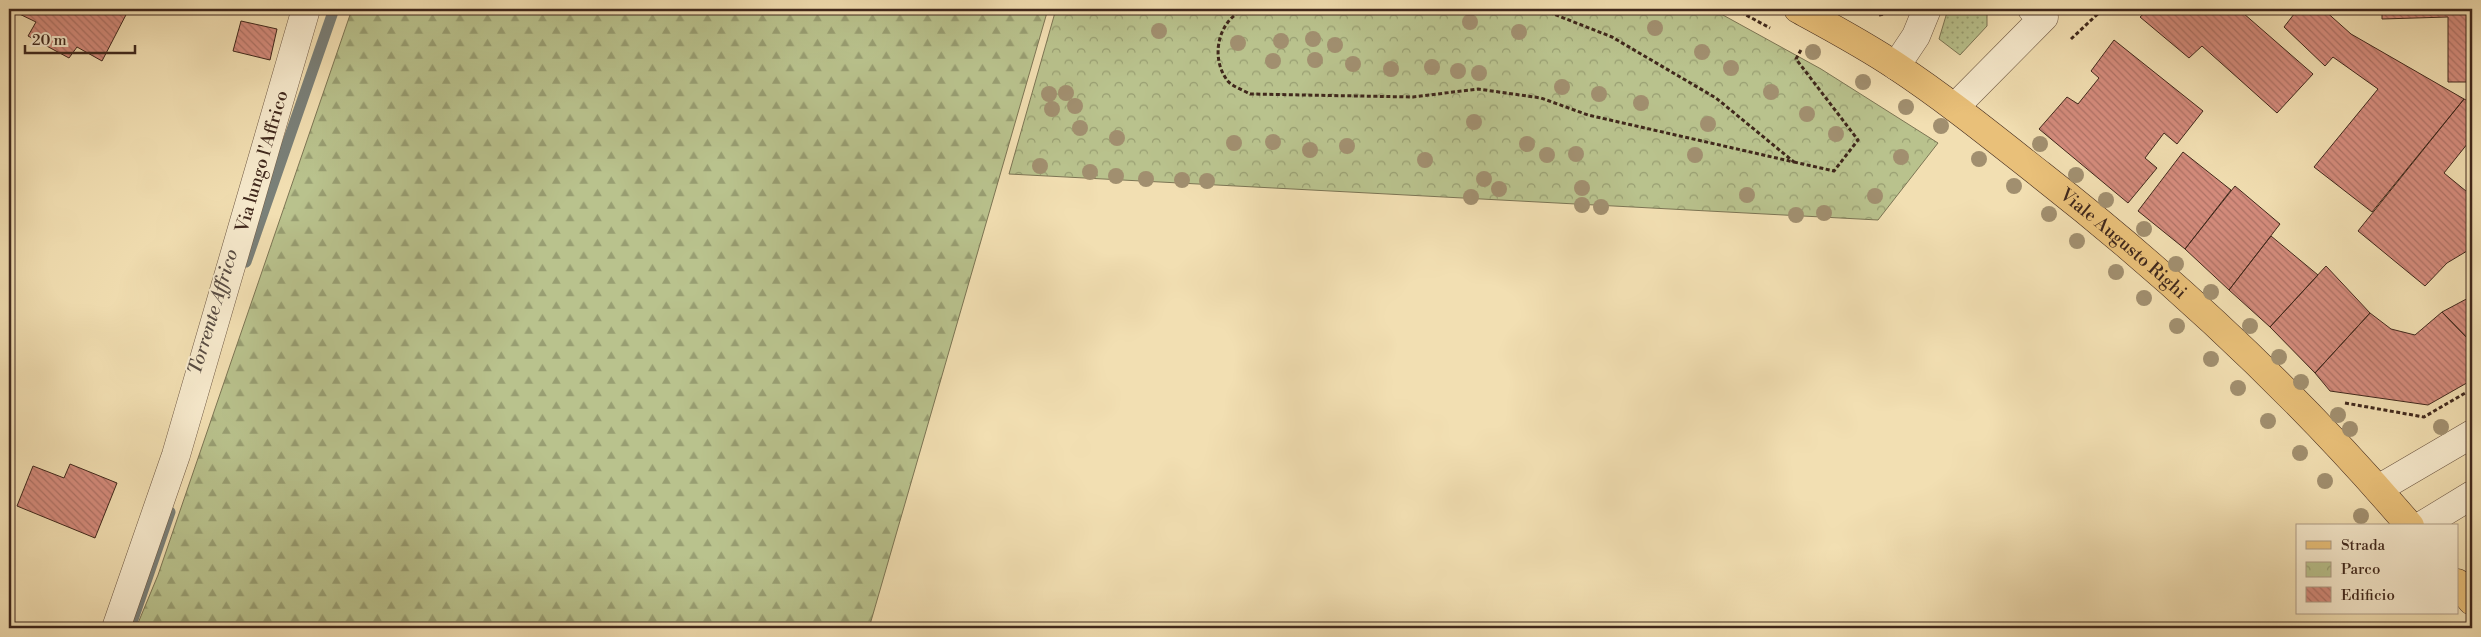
<svg xmlns="http://www.w3.org/2000/svg" width="2481" height="637" font-family="'Libre Bodoni',serif">
	<defs>
		<pattern id="grass-dots" width="8" height="8" patternUnits="userSpaceOnUse" patternTransform="scale(1.25)"><rect width="8" height="8" fill="#b9c28d"/><path d="M2 2h.1M6 6h.1" fill="none" stroke="#989e72" stroke-width="1.8" stroke-linecap="round"/></pattern>
		<pattern id="forest-firs" width="22" height="20" patternUnits="userSpaceOnUse" patternTransform="scale(1.25)"><rect width="22" height="20" fill="#b9c28d"/><path d="M5 1l3.5 6h-7zM16 11l3.5 6h-7z" fill="#989e72"/></pattern>
		<pattern id="park-crowns" width="20" height="18" patternUnits="userSpaceOnUse" patternTransform="scale(1.25)"><rect width="20" height="18" fill="#b9c28d"/><path d="M2 6a3 3 0 1 1 6 0M12 15a3 3 0 1 1 6 0" fill="none" stroke="#989e72"/></pattern>
		<pattern id="building-back-hatch" width="6" height="6" patternUnits="userSpaceOnUse" patternTransform="scale(1.25)"><rect width="6" height="6" fill="#d58c7d"/><path d="M-1 5l2 2M0 0l6 6M5-1l2 2" fill="none" stroke="#ae7266"/></pattern>
	</defs>
	<rect width="100%" height="100%" fill="#f2dfb2"/>
	<filter id="stains"><feTurbulence type="fractalNoise" baseFrequency=".004" numOctaves="4"/><feColorMatrix values="0 0 0 0 .2 0 0 0 0 .09 0 0 0 0 .02 0 0 0 .5 -.17"/></filter>
	<radialGradient id="worn" r=".72"><stop offset=".6" stop-color="#630" stop-opacity="0"/><stop offset="1" stop-color="#630" stop-opacity=".3"/></radialGradient>
	<path fill="url(#grass-dots)" stroke="#7c7554" d="M1948,9l39,1v16l-27,29 -21,-16z"/>
	<path fill="url(#forest-firs)" stroke="#7c7554" d="M352,9h696l-179,619h-733l22,-53z"/>
	<path fill="url(#park-crowns)" stroke="#7c7554" d="M1056,9h656l109,60 117,74 -60,77 -869,-46z"/>
	<g fill="none" stroke-linecap="round" stroke-linejoin="round">
		<path stroke="#7a8079" stroke-width="11" d="M246,262l88,-253
			M130,628l40,-116"/>
	</g>
	<path fill="url(#building-back-hatch)" stroke="#40281c" d="M9,9h120l-27,52 -25,-14 -8,11 -41,-22 8,-14z
		M2149,9h99l-5,4 70,61 -36,39 -75,-67 -13,12 -49,-41z
		M2298,9h25l28,25 113,65 -92,113 -58,-45 64,-78 -45,-32 -8,9 -41,-39z
		M2382,9h90v73h-24v-65l-66,2z
		M241,21l36,8 -7,31 -37,-9z
		M2114,40l89,71 -26,33 -13,-11 -19,25 12,10 -29,35 -89,-74 28,-32 11,7 21,-26 -8,-7z
		M2464,99l8,4v35l-28,35 28,23v52l-25,15 -22,23 -67,-55z
		M2183,152l48,38 -46,59 -47,-38z
		M2235,186l45,38 -51,66 -44,-41z
		M2271,236l47,39 -48,52 -41,-37z
		M2326,266l44,47 -55,60 -45,-46z
		M2472,296v47l-30,-31z
		M2442,312l30,31v37l-44,25 -98,-14 -15,-18 55,-60 21,16 24,6z
		M70,464l47,19 -22,55 -78,-32 16,-40 31,12z"/>
	<g fill="none" stroke-linecap="round" stroke-linejoin="round">
		<g stroke="#6c5642" stroke-width="29">
			<g id="minor">
				<path d="M1896,66l20,-30 11,-27"/>
				<path d="M1955,107l89,-90 -12,-8"/>
				<path d="M2378,489l94,-55"/>
				<path d="M2421,526l51,-31"/>
				<path id="s1" d="M116,628l60,-173 130,-446"/>
			</g>
		</g>
		<g stroke="#40281c" stroke-width="29">
			<g id="major">
				<path id="s2" d="M1798,9c33,18 67,36 98,57 50,33 98,72 145,109 134,105 258,221 369,351"/>
				<path d="M2457,583l15,18"/>
			</g>
		</g>
		<path stroke="#40281c" stroke-width="3" stroke-dasharray="4 2.5" stroke-linecap="butt" d="M1245,9c-27,11 -35,48 -18,71 4,6 16,10 23,14l163,3 65,-8 63,9 47,17 206,47 -78,-64 -104,-61 -61,-24 -22,-4
			M1735,9l35,19
			M1879,15l5,-1 5,-5
			M2071,39l32,-30
			M1794,162l40,9 24,-31 -62,-81 6,-11
			M2345,403l79,14 48,-28"/>
		<use href="#minor" stroke="#f7eacd" stroke-width="28"/>
		<use href="#major" stroke="#e9c079" stroke-width="28"/>
	</g>
	<g fill="#a18f6f">
		<circle cx="1470" cy="22" r="8"/>
		<circle cx="1655" cy="28" r="8"/>
		<circle cx="1159" cy="31" r="8"/>
		<circle cx="1519" cy="32" r="8"/>
		<circle cx="1313" cy="39" r="8"/>
		<circle cx="1281" cy="41" r="8"/>
		<circle cx="1238" cy="43" r="8"/>
		<circle cx="1335" cy="45" r="8"/>
		<circle cx="1702" cy="52" r="8"/>
		<circle cx="1813" cy="52" r="8"/>
		<circle cx="1315" cy="60" r="8"/>
		<circle cx="1273" cy="61" r="8"/>
		<circle cx="1353" cy="64" r="8"/>
		<circle cx="1432" cy="67" r="8"/>
		<circle cx="1731" cy="68" r="8"/>
		<circle cx="1391" cy="69" r="8"/>
		<circle cx="1458" cy="71" r="8"/>
		<circle cx="1479" cy="73" r="8"/>
		<circle cx="1863" cy="82" r="8"/>
		<circle cx="1562" cy="87" r="8"/>
		<circle cx="1771" cy="92" r="8"/>
		<circle cx="1066" cy="93" r="8"/>
		<circle cx="1049" cy="94" r="8"/>
		<circle cx="1599" cy="94" r="8"/>
		<circle cx="1641" cy="103" r="8"/>
		<circle cx="1075" cy="106" r="8"/>
		<circle cx="1906" cy="107" r="8"/>
		<circle cx="1052" cy="109" r="8"/>
		<circle cx="1807" cy="114" r="8"/>
		<circle cx="1474" cy="122" r="8"/>
		<circle cx="1708" cy="124" r="8"/>
		<circle cx="1941" cy="126" r="8"/>
		<circle cx="1080" cy="128" r="8"/>
		<circle cx="1836" cy="134" r="8"/>
		<circle cx="1117" cy="138" r="8"/>
		<circle cx="1273" cy="142" r="8"/>
		<circle cx="1234" cy="143" r="8"/>
		<circle cx="1527" cy="144" r="8"/>
		<circle cx="2040" cy="144" r="8"/>
		<circle cx="1347" cy="146" r="8"/>
		<circle cx="1310" cy="150" r="8"/>
		<circle cx="1576" cy="154" r="8"/>
		<circle cx="1547" cy="155" r="8"/>
		<circle cx="1695" cy="155" r="8"/>
		<circle cx="1901" cy="157" r="8"/>
		<circle cx="1979" cy="159" r="8"/>
		<circle cx="1425" cy="160" r="8"/>
		<circle cx="1040" cy="166" r="8"/>
		<circle cx="1090" cy="172" r="8"/>
		<circle cx="2076" cy="175" r="8"/>
		<circle cx="1116" cy="176" r="8"/>
		<circle cx="1146" cy="179" r="8"/>
		<circle cx="1484" cy="179" r="8"/>
		<circle cx="1182" cy="180" r="8"/>
		<circle cx="1207" cy="181" r="8"/>
		<circle cx="2014" cy="186" r="8"/>
		<circle cx="1582" cy="188" r="8"/>
		<circle cx="1499" cy="189" r="8"/>
		<circle cx="1747" cy="195" r="8"/>
		<circle cx="1875" cy="196" r="8"/>
		<circle cx="1471" cy="197" r="8"/>
		<circle cx="2106" cy="200" r="8"/>
		<circle cx="1582" cy="205" r="8"/>
		<circle cx="1601" cy="207" r="8"/>
		<circle cx="1824" cy="213" r="8"/>
		<circle cx="2049" cy="214" r="8"/>
		<circle cx="1796" cy="215" r="8"/>
		<circle cx="2144" cy="229" r="8"/>
		<circle cx="2077" cy="241" r="8"/>
		<circle cx="2176" cy="264" r="8"/>
		<circle cx="2116" cy="272" r="8"/>
		<circle cx="2211" cy="292" r="8"/>
		<circle cx="2144" cy="298" r="8"/>
		<circle cx="2177" cy="326" r="8"/>
		<circle cx="2250" cy="326" r="8"/>
		<circle cx="2279" cy="357" r="8"/>
		<circle cx="2211" cy="359" r="8"/>
		<circle cx="2301" cy="382" r="8"/>
		<circle cx="2238" cy="388" r="8"/>
		<circle cx="2338" cy="415" r="8"/>
		<circle cx="2268" cy="421" r="8"/>
		<circle cx="2441" cy="427" r="8"/>
		<circle cx="2350" cy="429" r="8"/>
		<circle cx="2300" cy="453" r="8"/>
		<circle cx="2325" cy="481" r="8"/>
		<circle cx="2361" cy="516" r="8"/>
	</g>
	<g text-anchor="middle" dominant-baseline="central" stroke-width="4" stroke-linejoin="round" paint-order="stroke">
		<g font-size="18" fill="#40281c" stroke="#f7eacd">
			<text stroke="none"><textPath href="#s1" startOffset="489">Via lungo l'Affrico</textPath></text>
			<text stroke="none"><textPath href="#s2" startOffset="402">Viale Augusto Righi</textPath></text>
		</g>
		<g font-size="19" font-style="italic" fill="#584c43" stroke="#f7eacd">
			<text transform="translate(213 312) rotate(-73)">Torrente Affrico</text>
		</g>
	</g>
	<rect width="2481" height="637" fill="none" stroke="#f2dfb2" stroke-width="30"/>
	<rect x="10" y="10" width="2461" height="617" fill="none" stroke="#40281c" stroke-width="2.5"/>
	<rect x="15" y="15" width="2451" height="607" fill="none" stroke="#40281c"/>
	<rect x="2296" y="524" width="162" height="90" fill="#f7eacd" stroke="#ae9c86"/>
	<rect x="2306" y="541" width="25" height="8" fill="#e9c079" stroke="#ae9c86"/>
	<text x="2341" y="550" font-size="15" fill="#40281c">Strada</text>
	<rect x="2306" y="562" width="25" height="15" fill="url(#park-crowns)" stroke="#ae9c86"/>
	<text x="2341" y="574" font-size="15" fill="#40281c">Parco</text>
	<rect x="2306" y="587" width="25" height="15" fill="url(#building-back-hatch)" stroke="#ae9c86"/>
	<text x="2341" y="600" font-size="15" fill="#40281c">Edificio</text>
	<path d="M25 45v8h110v-8" fill="none" stroke="#40281c" stroke-width="2.5"/>
	<text x="32" y="45" font-size="15" fill="#40281c" stroke="#f7eacd" stroke-width="4" paint-order="stroke">20 m</text>
	<rect width="100%" height="100%" filter="url(#stains)"/>
	<rect width="100%" height="100%" fill="url(#worn)"/>
</svg>
